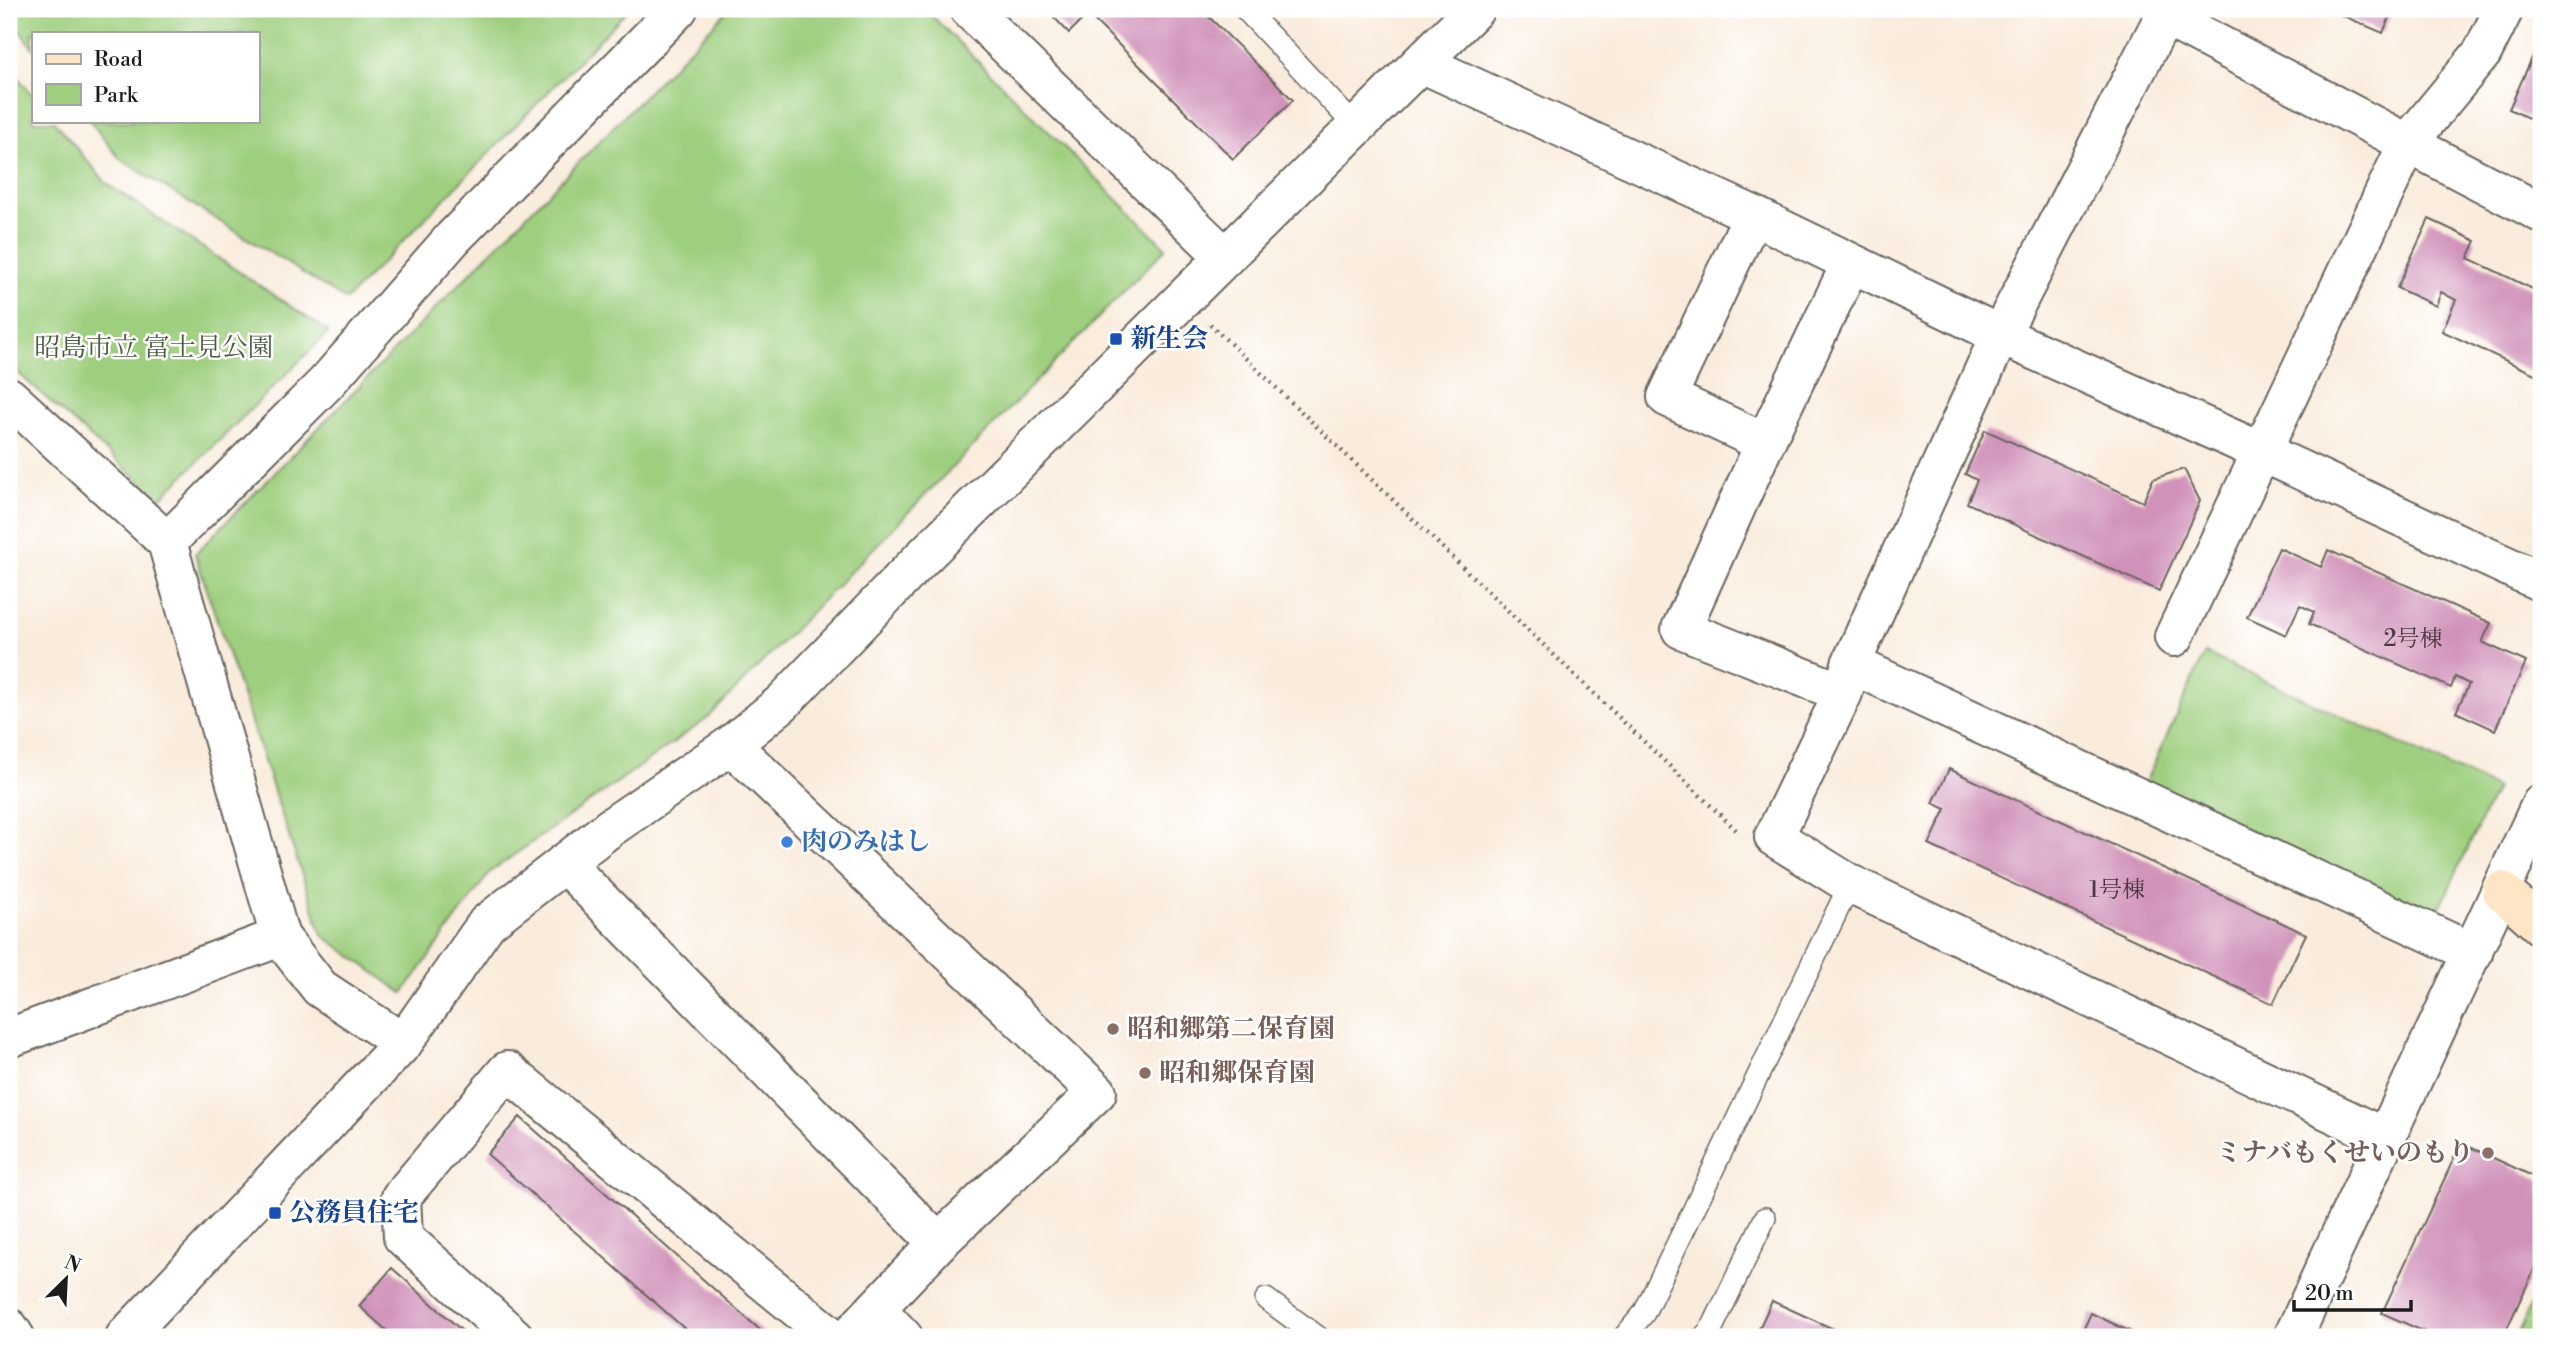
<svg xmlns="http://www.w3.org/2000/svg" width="2550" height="1346" font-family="'Libre Bodoni','Noto Serif JP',serif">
	<rect width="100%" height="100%" fill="#fff"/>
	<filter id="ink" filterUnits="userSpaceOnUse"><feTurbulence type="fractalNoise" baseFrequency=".0143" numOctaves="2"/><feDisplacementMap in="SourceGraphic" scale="14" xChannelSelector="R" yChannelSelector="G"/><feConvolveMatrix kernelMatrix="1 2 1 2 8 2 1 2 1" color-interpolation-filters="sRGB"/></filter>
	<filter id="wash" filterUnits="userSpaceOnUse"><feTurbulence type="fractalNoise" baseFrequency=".00686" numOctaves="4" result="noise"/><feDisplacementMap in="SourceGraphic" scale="28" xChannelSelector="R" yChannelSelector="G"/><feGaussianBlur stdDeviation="1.57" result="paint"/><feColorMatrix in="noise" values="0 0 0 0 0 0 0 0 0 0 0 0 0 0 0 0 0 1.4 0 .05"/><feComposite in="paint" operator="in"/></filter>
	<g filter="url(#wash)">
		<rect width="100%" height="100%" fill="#f9ecdc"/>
		<path fill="#9ecf7e" stroke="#5d764d" stroke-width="2" d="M9,9h620l-283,291 -226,-141 -30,-38h167v-88h-224v15l-24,-31z
			M729,9h196l241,239 -458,470 -218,154 -87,121 -81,-58 -127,-381z
			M9,66l24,30v25h21l53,63 222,148 -169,167 -151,-134z
			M2205,653l291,135 -60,128 -291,-133z
			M2541,1282v55h-25z"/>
		<g id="blocks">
			<path fill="#d092b9" d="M1046,9h155l92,91 -60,59 -145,-145 -19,19z
				M2327,9h66l-10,24z
				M2541,38v86l-32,-15z
				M2429,219l47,22 -8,17 73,35v84l-99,-46 14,-31 -15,-8 -5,14 -39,-18z
				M1985,430l158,72 10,-23 31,-10 16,32 -41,90 -192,-88 10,-23 -12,-6z
				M2279,548l42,19 7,-17 163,73 -9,19 44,20 -31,68 -39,-18 13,-28 -14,-7 -4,11 -142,-64 5,-12 -14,-7 -14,30 -39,-18z
				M1949,769l357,165 -33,70 -344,-159 17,-36 -13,-6z
				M520,1117l248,220h-74l-207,-183z
				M2461,1143l80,37v75l-38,82h-67l-54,-24z
				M392,1268l77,69h-75l-35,-31z
				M1772,1301l79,36h-96z
				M2091,1313l50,24h-61z"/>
		</g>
	</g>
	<g filter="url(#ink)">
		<use href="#blocks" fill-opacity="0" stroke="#69655f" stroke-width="2"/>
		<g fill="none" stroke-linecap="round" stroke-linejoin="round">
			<g stroke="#69655f" stroke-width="24">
				<path id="service" d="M1245,9l111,118
					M1266,1299l52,38
					M1624,1337l20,-24 206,-429
					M1704,1337l9,-11 52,-108"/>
			</g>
			<g stroke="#69655f" stroke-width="42">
				<path id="minor" d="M969,9l256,248
					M2168,9l-168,326 -149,329 -8,29 -69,144 76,47 536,254
					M2164,16l377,197
					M1421,63l332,152 247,120 262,117 279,130
					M1753,215l-86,182 98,46
					M9,397l158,145 113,395 40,51 83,55 -278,294
					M167,542l159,-159 127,-145 225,-229
					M2174,637l234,-494 74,-90 22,-44
					M1851,664l622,289
					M1843,693l-162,-64 84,-186 86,-180
					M731,745l366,347 -159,151 -89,94
					M564,863l374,380
					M9,1038l271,-101
					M876,1309l27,28
					M9,1328l6,9
					M514,1337l-111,-100 -2,-40 106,-126 325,266"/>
			</g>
			<g stroke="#69655f" stroke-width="42">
				<path id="tertiary" d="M403,1043l84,-120 124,-96 120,-82 51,-42 138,-143 555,-551
					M2293,1337l248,-533"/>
			</g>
			<g stroke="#69655f" stroke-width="42">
				<path id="secondary" d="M2502,891l39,35"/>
			</g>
			<path stroke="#69655f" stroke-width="4.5" stroke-dasharray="2 5" stroke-linecap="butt" d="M1210,324l526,506"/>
			<use href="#service" stroke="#fff" stroke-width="21"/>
			<use href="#minor" stroke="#fff" stroke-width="38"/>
			<use href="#tertiary" stroke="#fff" stroke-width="38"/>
			<use href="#secondary" stroke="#fee5c5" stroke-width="38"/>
		</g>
	</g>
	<g fill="#1a4fb4" stroke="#fff" stroke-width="2.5">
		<rect x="1109" y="332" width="14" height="14" rx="3.5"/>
		<rect x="268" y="1206" width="14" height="14" rx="3.5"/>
	</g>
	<circle fill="#3f7fe0" stroke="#fff" stroke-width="2.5" cx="787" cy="842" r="7"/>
	<g fill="#8d6e63" stroke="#fff" stroke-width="2.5">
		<circle cx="1113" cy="1029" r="7"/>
		<circle cx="1145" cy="1073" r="7"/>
		<circle cx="2488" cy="1153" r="7"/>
	</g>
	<g text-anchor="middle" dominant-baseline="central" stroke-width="5" stroke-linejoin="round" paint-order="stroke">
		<g font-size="23" fill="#493a43">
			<text x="2413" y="639">2号棟</text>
			<text x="2117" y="890">1号棟</text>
		</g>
		<g font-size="26" font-weight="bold" fill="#164399" stroke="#fff" text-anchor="start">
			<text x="1130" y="339">新生会</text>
			<text x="289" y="1213">公務員住宅</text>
		</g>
		<g font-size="26" fill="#4a5b3e" stroke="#fff">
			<text x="154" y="348">昭島市立 富士見公園</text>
		</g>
		<g font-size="26" font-weight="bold" fill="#366cbe" stroke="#fff" text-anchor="start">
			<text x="801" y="842">肉のみはし</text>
		</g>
		<g font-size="26" font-weight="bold" fill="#785e54" stroke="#fff" text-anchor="start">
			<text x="1127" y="1029">昭和郷第二保育園</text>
			<text x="1159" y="1073">昭和郷保育園</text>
			<text x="2474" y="1153" text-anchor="end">ミナバもくせいのもり</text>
		</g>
	</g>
	<rect width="2550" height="1346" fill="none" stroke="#fff" stroke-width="35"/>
	<rect x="32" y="32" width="228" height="91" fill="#ffffff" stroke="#a4a4a4" stroke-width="2"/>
	<rect x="46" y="54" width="35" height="10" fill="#fee5c5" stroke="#a4a4a4" stroke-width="2"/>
	<text x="94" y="66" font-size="21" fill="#1c1c1c">Road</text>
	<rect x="46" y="84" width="35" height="21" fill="#9ecf7e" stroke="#a4a4a4" stroke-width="2"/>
	<text x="94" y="102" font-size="21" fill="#1c1c1c">Park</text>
	<g transform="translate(66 1279) rotate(24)" stroke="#ffffff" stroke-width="5" paint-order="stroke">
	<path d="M0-5L12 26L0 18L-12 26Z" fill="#1c1c1c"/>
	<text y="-10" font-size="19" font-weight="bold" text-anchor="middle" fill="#1c1c1c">N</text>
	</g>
	<path d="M2294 1300v10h117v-10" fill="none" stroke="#1c1c1c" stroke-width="3.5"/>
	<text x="2305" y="1300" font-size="21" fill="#1c1c1c" stroke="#ffffff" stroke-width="5" paint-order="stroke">20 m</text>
</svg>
